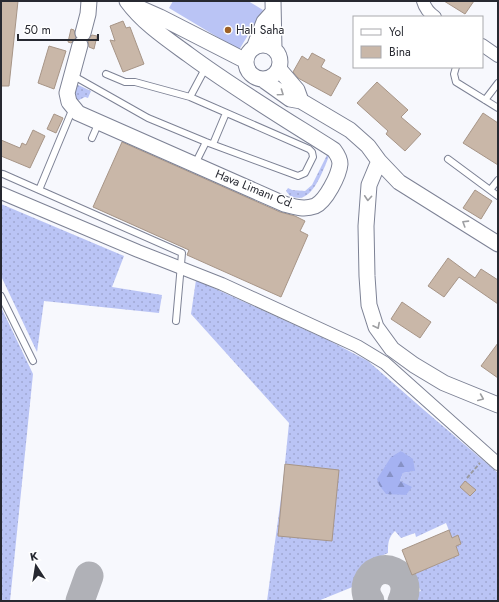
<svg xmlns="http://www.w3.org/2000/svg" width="499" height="602" font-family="Jost,sans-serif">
	<defs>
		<pattern id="grass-dots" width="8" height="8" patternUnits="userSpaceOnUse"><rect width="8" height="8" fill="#bac4f5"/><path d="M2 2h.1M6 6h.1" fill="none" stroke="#a0a8d2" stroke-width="1.8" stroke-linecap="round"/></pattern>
		<pattern id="forest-firs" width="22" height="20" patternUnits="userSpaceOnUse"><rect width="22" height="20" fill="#a5b2f2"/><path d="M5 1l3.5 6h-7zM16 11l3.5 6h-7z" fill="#8691c5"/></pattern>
	</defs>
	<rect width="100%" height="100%" fill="#f7f8fd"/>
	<path fill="url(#grass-dots)" fill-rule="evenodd" d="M74,83l17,8 -3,7 -3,-1 -6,3 -4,-1z
		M330,154c-6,13 -14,41 -30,44 -3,0 -7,-1 -10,-2l-4,-5 2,-3 4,2 13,1 7,-6 15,-30z
		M1,204l123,52 -12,31 50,8 -3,18 -115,-12 -7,51 -36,-76z
		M196,280l134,61 38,20 56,49 74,63v128h-89l4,-7 8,-3 -9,-16 47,-20 -3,-9 5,-2 -3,-9 -6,3 -6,-15 -30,14 -1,-4 -14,5 -6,-7c-7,7 -7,12 -7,22 -18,8 -30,12 -33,33l-37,15h-51l16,-118 6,-60 -98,-109zM401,451l13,20 -11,2 -3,8z
		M1,307l32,67 -23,227h-9z"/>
	<path fill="url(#forest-firs)" d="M401,451l12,8 2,12 -12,2 -3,8 12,6 -6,8 -20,-1 -7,-9 -2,-6 14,-22z"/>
	<path fill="#bac4f5" d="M173,1h75l15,9 -24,40 -70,-42z"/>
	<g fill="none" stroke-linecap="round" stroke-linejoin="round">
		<path stroke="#b0b1b7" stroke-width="29" d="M80,601l9,-25
			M370,601c-4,-5 -5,-12 -3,-18 10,-26 49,-11 35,18"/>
	</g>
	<path fill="#c9b7a8" stroke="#a79587" d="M1,1h17l-9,85h-8z
		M444,1h30l-9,13z
		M123,21l3,7 4,-1 14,37 -21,8 -13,-32 5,1 -5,-15z
		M71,29l3,1 2,8 -5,5 -3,-1z
		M92,35l5,1 -3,13 -5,-2 -1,-7z
		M49,46l17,5 -12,38 -16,-6z
		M312,53l13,7 -4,7 20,11 -10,18 -33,-18 -5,-6 9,-16 6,4z
		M377,82l31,28 -7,7 20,17 -16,17 -19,-17 2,-3 -31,-28z
		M483,113l15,10v42l-35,-22z
		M54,114l9,4 -7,15 -9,-4z
		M33,130l12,6 -15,32 -29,-12v-16l19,8 2,-5 4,2z
		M122,142l158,70 15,4 10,5 -5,10 8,4 -27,62 -94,-42 2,-5 -96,-43z
		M475,190l17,11 -11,18 -18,-11z
		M448,258l27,20 6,-9 17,11v24l-39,-27 -15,20 -16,-11z
		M402,302l29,20 -11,16 -29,-19z
		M498,343v35l-17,-12z
		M285,464l54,6 -7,71 -54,-5z
		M465,481l11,9 -6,6 -10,-9z
		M449,530l3,8 6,-3 3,9 -5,2 3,9 -47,20 -10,-25z"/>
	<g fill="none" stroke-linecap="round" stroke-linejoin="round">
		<g stroke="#7d8295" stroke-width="8">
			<path id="service" d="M456,67l-2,7 2,8 42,26
				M72,75l76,43 58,24 92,34 7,-3 8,-16 -1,-5 -3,-3 -119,-52 -55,-15h-10l-19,-8
				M190,97l16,-30
				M485,100l13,-17
				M92,138l7,-16
				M213,144l13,-31
				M448,159l50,37
				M195,164l11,-22
				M3,174l179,79 -6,68
				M39,190l34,-82
				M490,190l8,-10
				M1,296l32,65"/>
		</g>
		<g stroke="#7d8295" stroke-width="14">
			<path id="minor" d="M423,1c2,7 6,12 12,16
				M482,45l16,11
				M1,193l137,58 84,33 135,62 28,17 113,101"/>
		</g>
		<g stroke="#7d8295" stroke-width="17">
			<path id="tertiary" d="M273,1l1,48
				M135,6l25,11 86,44
				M83,33l5,-19 1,-13
				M80,45l-13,48 2,9 9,11 206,91c11,3 20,6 31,2 11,-5 24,-31 25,-42 0,-6 -3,-10 -6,-14 -49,-31 -99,-61 -145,-95 -22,-16 -46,-32 -62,-54
				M246 62a17 17 0 1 1 34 0a17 17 0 1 1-34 0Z
				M254,48l10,-26 9,-10
				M279,69l18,21 4,11
				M262,79l28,20 11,2 49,29 18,16 11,15 20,21 99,62
				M379,161l-10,24 -3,41 1,50 2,29 7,22 16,22 22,16 30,18 54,22"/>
		</g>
		<path stroke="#999aa1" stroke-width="2" stroke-dasharray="4 2" stroke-linecap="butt" d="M467,478l13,-15"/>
		<use href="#service" stroke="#fff" stroke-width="6"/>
		<use href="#minor" stroke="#fff" stroke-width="12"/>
		<use href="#tertiary" stroke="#fff" stroke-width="15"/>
	</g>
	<defs><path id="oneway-chevron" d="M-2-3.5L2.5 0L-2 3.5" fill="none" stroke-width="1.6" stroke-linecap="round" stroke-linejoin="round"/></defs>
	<g stroke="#9e9fa2">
		<use href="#oneway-chevron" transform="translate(281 93) rotate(35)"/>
		<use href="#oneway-chevron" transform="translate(368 198) rotate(94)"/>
		<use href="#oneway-chevron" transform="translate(465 223) rotate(-148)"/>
		<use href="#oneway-chevron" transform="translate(377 326) rotate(63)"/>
		<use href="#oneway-chevron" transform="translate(481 398) rotate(23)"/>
	</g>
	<circle fill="#9e6126" stroke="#fff" stroke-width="1.5" cx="228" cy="30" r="4"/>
	<g text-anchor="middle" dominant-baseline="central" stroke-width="3" stroke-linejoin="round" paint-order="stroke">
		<g font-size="12" fill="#272931" stroke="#fff" text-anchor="start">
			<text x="236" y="30">Halı Saha</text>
		</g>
		<g font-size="12" fill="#272931" stroke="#fff">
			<text transform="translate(255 189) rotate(22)">Hava Limanı Cd.</text>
		</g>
	</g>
	<rect width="499" height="602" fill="none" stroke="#272931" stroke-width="4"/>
	<rect x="353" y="16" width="130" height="52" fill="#ffffff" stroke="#a9a9ad"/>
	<rect x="361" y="29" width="20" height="6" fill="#ffffff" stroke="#a9a9ad"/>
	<text x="389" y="36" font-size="12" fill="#272931">Yol</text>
	<rect x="361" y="46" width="20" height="12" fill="#c9b7a8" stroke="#a9a9ad"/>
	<text x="389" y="56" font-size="12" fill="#272931">Bina</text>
	<g transform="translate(36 566) rotate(348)" stroke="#ffffff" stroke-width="3" paint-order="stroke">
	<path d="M0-3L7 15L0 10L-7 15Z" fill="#272931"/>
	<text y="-6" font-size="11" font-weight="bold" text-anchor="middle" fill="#272931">K</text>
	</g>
	<path d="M18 34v6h80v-6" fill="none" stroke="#272931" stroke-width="2"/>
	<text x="24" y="34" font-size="12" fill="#272931" stroke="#ffffff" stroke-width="3" paint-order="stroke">50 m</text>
</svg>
